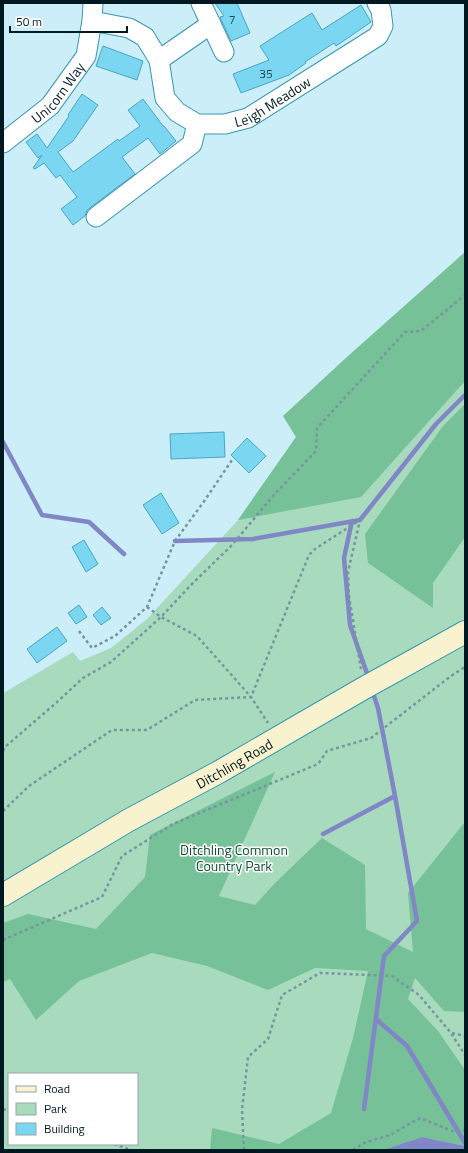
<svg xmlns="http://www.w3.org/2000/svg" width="468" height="1153" font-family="'Titillium Web',sans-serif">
	<rect width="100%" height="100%" fill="#cceef9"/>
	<path fill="#a8dbbe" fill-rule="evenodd" d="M465,253v897h-462v-454l2,-4 68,-40 7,9 31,-13 36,-29 91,-99 58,-83 -13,-21zM9,1074h128v70h-128z"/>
	<path fill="#76c198" d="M465,252v129l-104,116 -123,23 58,-83 -13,-21 65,-60z
		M465,404v133l-32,46v25l-65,-45 -3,-29 78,-108z
		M275,772l-56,124 36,9 20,-22 47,-45 43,27 1,64 47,23 -5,-59 57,-71v190l-21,-1 -29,-33 -7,21 30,32 27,39v76l-43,-9 -39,13h-173l2,-22 67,16 52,-31 22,-75 15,-67 -53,-3 -47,22 -61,-24 -55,-13 -73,28 -43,39 -26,-41 -7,3v-59l25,-9 68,15 49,-52 5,-42z"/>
	<path fill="#8086c6" d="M422,1137l43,9v4h-82z"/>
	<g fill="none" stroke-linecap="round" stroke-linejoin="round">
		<path stroke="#8086c6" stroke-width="4.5" d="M3,442l39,73 47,7 35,32
			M352,521l-8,37 6,67 19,54
			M175,541l78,-2 107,-19 76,-96 29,-29
			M323,834l72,-38
			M376,1019l31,27 58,97
			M364,1109l20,-153 33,-35 -22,-125 -17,-88 -6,-18"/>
	</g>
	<path fill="#7ad6f1" stroke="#49a6c0" d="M215,3h22l13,30 -19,8 -11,-24 4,-1z
		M361,5l10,17 -35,24 -2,-3 -29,19 1,1 -17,12 -48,18 -8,-19 36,-14 -9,-14 52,-33 10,17z
		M103,46l40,15 -6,19 -41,-14z
		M82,94l16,11 -25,36 -15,11 15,20 45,-33 1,2 21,-15 -12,-16 15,-11 20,27h1l12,15 -16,13 -12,-16 -26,19 13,17 -48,36 -2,6 -12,9 -12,-16 16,-12 -17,-22 -4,3 -12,-15 -9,6 -2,-1 9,-13 -4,3 -12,-16 11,-8 10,14 22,-32 -1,-1z
		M224,432l1,25 -54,2 -1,-25z
		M247,438l19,18 -17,17 -18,-18z
		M161,493l18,30 -17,11 -19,-29z
		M84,540l14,24 -12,8 -14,-25z
		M79,605l8,12 -11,7 -8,-11z
		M102,607l9,11 -10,7 -8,-10z
		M57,627l10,14 -30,22 -10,-14z"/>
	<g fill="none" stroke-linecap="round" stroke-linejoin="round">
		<g stroke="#3897b0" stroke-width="21">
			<g id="minor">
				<path d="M201,3l23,49"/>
				<path id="s1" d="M92,21l37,7 16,9 14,23 6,38 12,14 20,12h28l23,-6 130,-82 5,-10 -2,-16 -4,-7"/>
				<path d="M159,60l52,-36"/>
				<path id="s2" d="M3,143l47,-37 36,-50 6,-35 1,-18"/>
				<path d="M96,217l96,-73 5,-20"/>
			</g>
		</g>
		<g stroke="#3897b0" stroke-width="24">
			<g id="secondary">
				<path id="s3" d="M3,895l126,-75 90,-48 145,-84 101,-56"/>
			</g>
		</g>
		<path stroke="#77959f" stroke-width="2.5" stroke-dasharray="3 3" stroke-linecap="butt" d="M147,607l14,10 36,19 54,61 17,26
			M79,631l13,17 23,-12 32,-29 28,-66 30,-41 27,-40
			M3,751l2,-4 51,-44 27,-25 28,-16 50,-45 31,-33 40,-39 41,-49 43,-45 1,-23 88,-96 16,-1 44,-36
			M3,811l26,-25 83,-56h35l48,-30 56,-3 58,-142 6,-6 45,-29 -12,52 1,24 12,73
			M3,940l99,-43 20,-41 51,-32 145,-60 9,-13 44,-13 80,-62 14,-9
			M452,1033l13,3
			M3,1109l6,2
			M114,1144l17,6
			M244,1150l-2,-40 6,-53 20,-18 14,-44 38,-22 72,3 27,19 32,38 14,22
			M353,1150l11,-7 26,-8 30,-17 32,13 13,-1"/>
		<use href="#minor" stroke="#fff" stroke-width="19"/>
		<use href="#secondary" stroke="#f8f2cf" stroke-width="22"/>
	</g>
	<g text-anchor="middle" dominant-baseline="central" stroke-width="3" stroke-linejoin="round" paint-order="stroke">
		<g font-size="12" fill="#1e4854">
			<text x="232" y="19">7</text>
			<text x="266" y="73">35</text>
		</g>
		<g font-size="14" fill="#001820" stroke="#fff">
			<text stroke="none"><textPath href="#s2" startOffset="75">Unicorn Way</textPath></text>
			<text stroke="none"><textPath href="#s1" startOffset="244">Leigh Meadow</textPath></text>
			<text stroke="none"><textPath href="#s3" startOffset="266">Ditchling Road</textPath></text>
		</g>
		<g font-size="14" fill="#104c31" stroke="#fff">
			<text x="234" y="849">Ditchling Common<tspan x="234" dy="16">Country Park</tspan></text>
		</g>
	</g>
	<rect width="468" height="1153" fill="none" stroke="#001820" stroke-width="8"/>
	<rect x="8" y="1073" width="130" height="72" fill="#ffffff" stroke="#99a3a6"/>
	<rect x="16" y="1086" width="20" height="6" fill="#f8f2cf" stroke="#99a3a6"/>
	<text x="44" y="1093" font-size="12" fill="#001820">Road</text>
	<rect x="16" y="1103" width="20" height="12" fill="#a8dbbe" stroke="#99a3a6"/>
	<text x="44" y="1113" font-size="12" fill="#001820">Park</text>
	<rect x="16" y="1123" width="20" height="12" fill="#7ad6f1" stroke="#99a3a6"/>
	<text x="44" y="1133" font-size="12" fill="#001820">Building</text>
	<path d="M10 26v6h117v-6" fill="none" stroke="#001820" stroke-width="2"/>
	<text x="16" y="26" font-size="12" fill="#001820" stroke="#ffffff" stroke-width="3" paint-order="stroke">50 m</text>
</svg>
